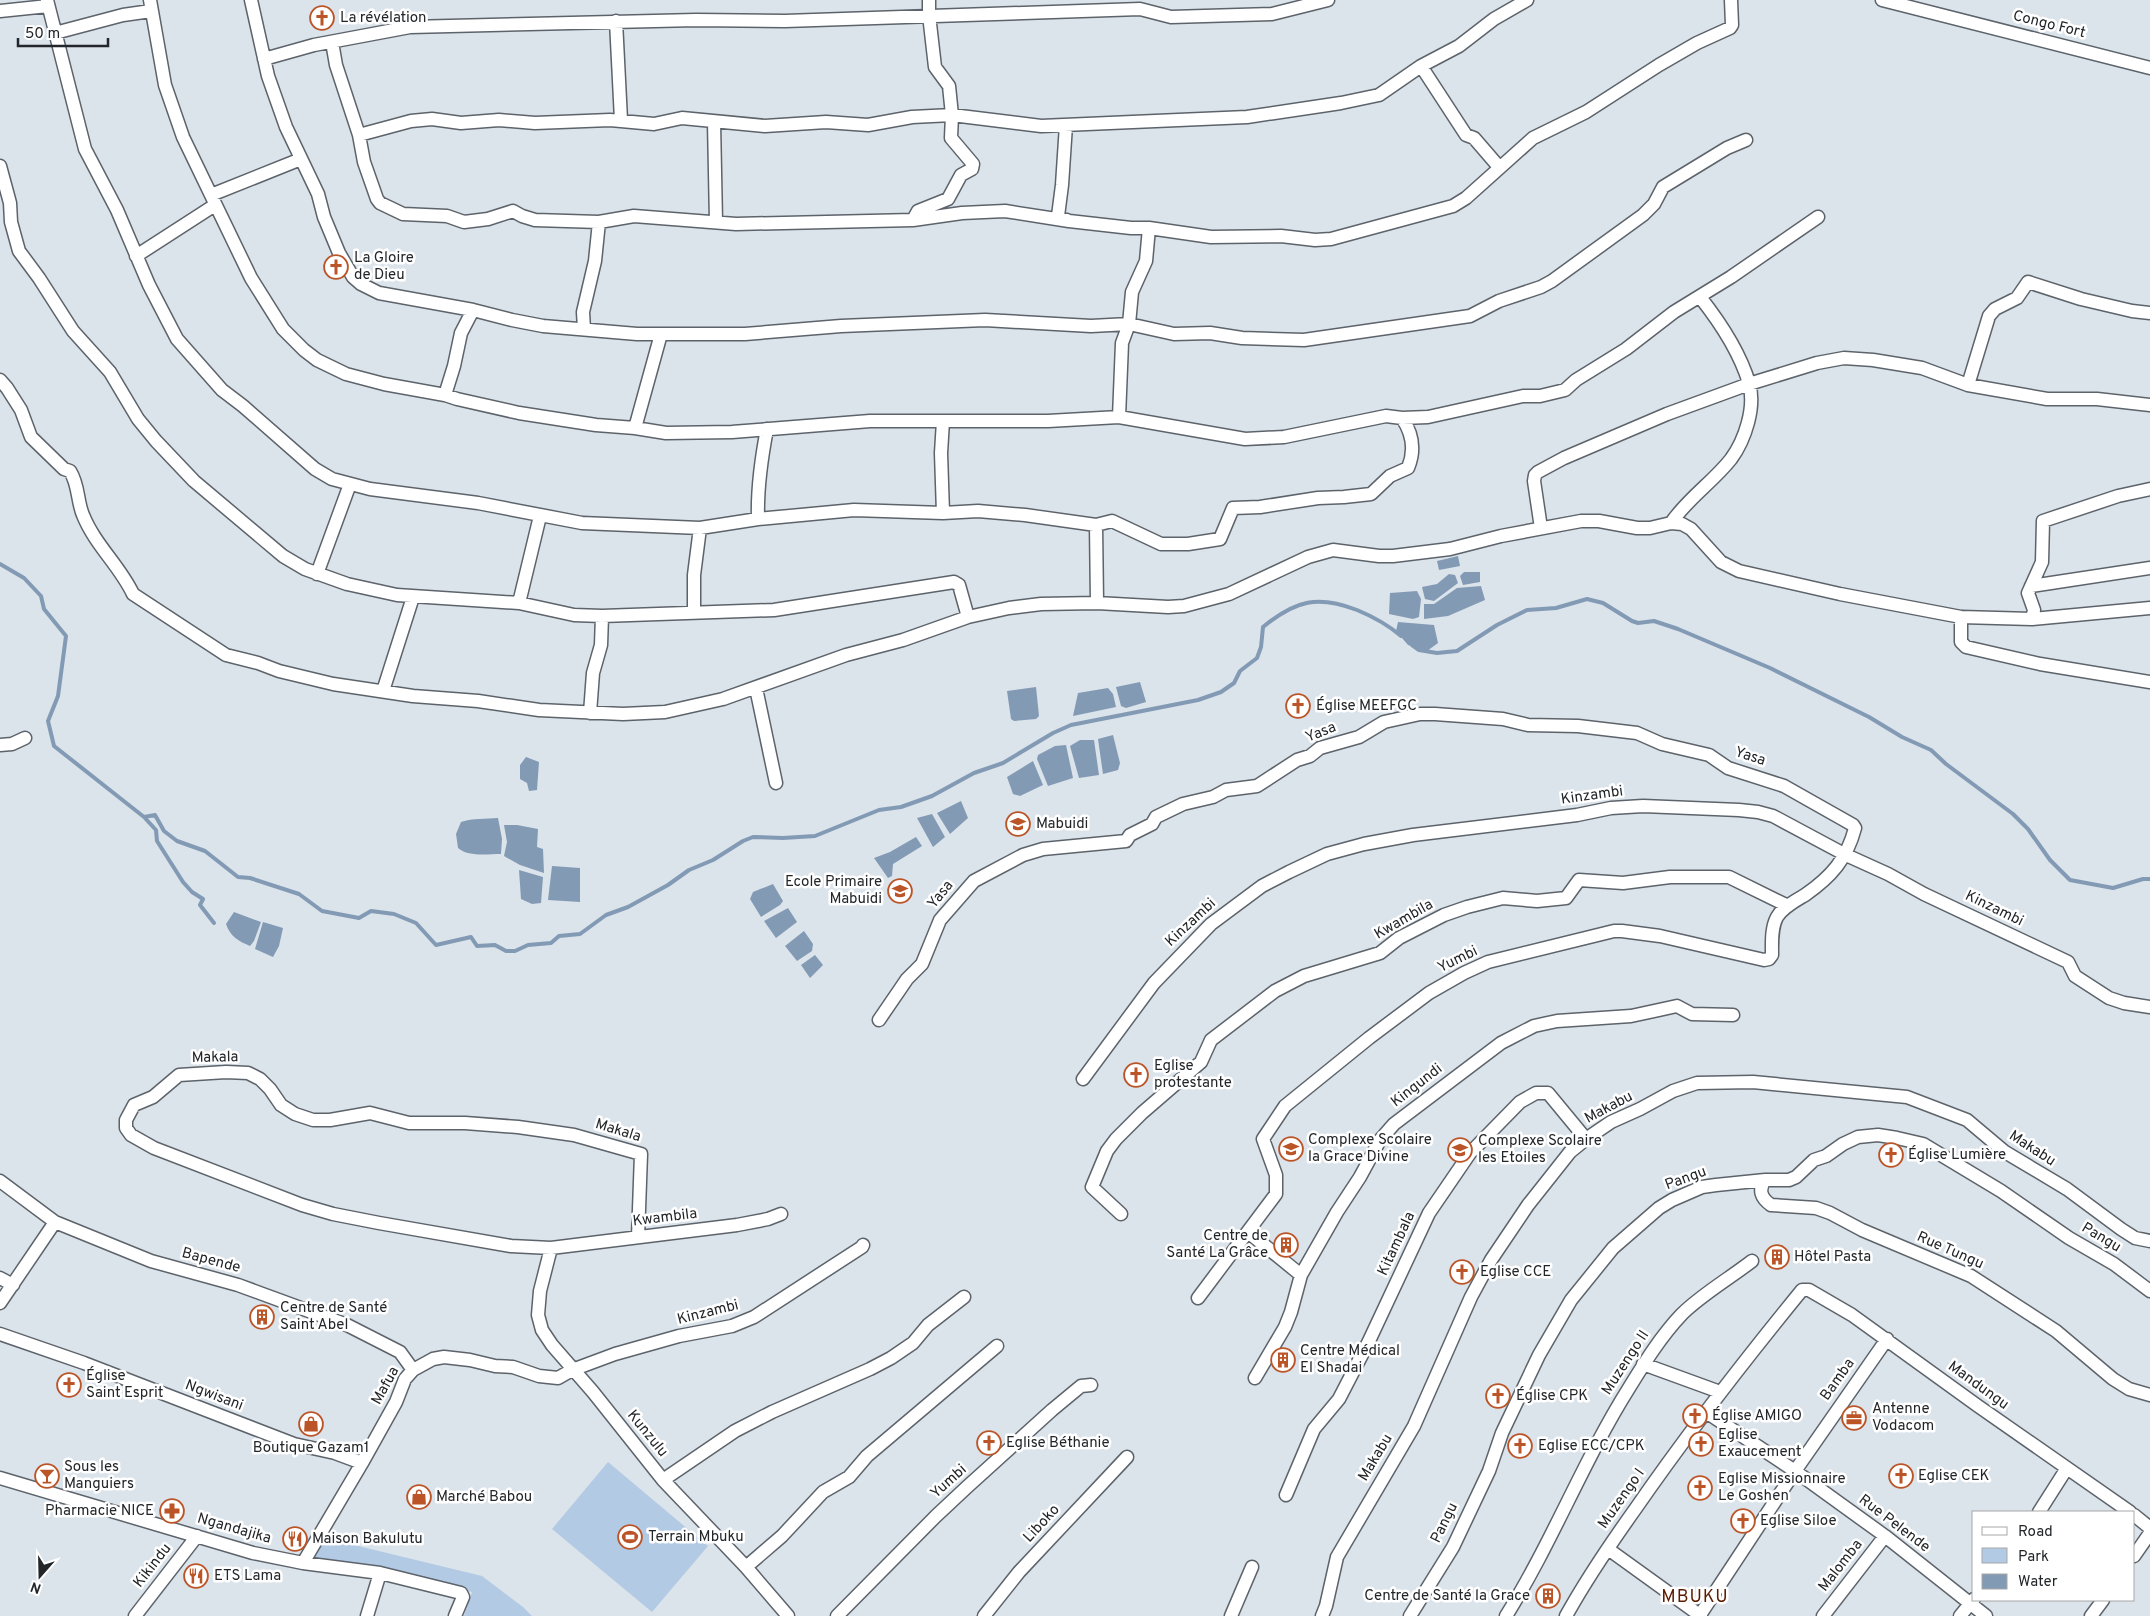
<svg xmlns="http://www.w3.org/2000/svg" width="2150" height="1616" font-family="Overpass,sans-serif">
	<rect width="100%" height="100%" fill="#dbe3eb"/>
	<path fill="#b3cae5" d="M608,1462l100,84 -56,66 -100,-83z
		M321,1537l161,39 41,31 9,9h-68l8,-24 -92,-19 -77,-10z"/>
	<path fill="#839ab5" d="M1458,556l2,10 -21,4 -2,-9z
		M1464,572h16v10l-17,3 -3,-9z
		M1449,574l6,1 3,8 -24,18 -9,-2 -3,-12 15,-3z
		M1481,586l4,14 -37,16 -24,3v-15h10l23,-16z
		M1417,591l4,8 -2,18 -6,2 -24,-5 1,-21z
		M1398,622l36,3 4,18 -11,8 -19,-6 -12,-14z
		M1140,682l6,20 -20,6 -5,-2 -5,-19z
		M1036,687l3,29 -3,3 -22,2 -3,-2 -4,-28z
		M1108,688l5,6 3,13 -43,9 5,-23z
		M1113,735l7,28 -2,7 -15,4 -5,-35z
		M1080,740h14l5,35 -20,3 -9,-32z
		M1066,745l7,33 -25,8 -11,-27 1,-4 17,-9z
		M526,757l13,5 -2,28 -8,1 -2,-8 -7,-4v-14z
		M1033,761l10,24 -23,11 -7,-2 -6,-17z
		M961,801l7,17 -18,16 -13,-21z
		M932,814l13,23 -12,10 -16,-29z
		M498,818l4,21 -1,15c-14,0 -33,3 -43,-6l-2,-14 5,-12c12,-4 25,-3 37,-4z
		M504,825h13l21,4 -1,18 6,2 1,24 -24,-8 -16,-9 3,-14z
		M916,837l6,9 -29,18 -1,12 -4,2 -14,-20 16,-6z
		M552,866l28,2v34l-32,-2z
		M519,870l24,7 -2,26 -9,1 -11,-5z
		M773,884l10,17 -3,4 -19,12 -11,-18 3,-7z
		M788,908l9,14 -21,16 -12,-17z
		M234,912l27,10 -7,19 -4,5c-12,-5 -20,-10 -24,-22z
		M263,922l20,6 -4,18 -6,11 -18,-8z
		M804,931l9,13 -1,7 -15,10 -12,-15z
		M815,955l8,10 -13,13 -9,-13z"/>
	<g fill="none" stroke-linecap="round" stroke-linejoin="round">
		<path stroke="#839ab5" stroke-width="4" d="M0,564l24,14 17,18 3,13 22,27 -8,60 -10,25 6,25 90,71 11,-2 9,16 13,10 28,10 33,26 12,1 49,16 23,17 37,7 12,-7 23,3 22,9 20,22 35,-8 6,9 18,-1 11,6h9l13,-6 23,-2 8,-7 21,-2 26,-19 22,-8 40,-22 21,-15 24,-10 30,-19 10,-4 30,1 32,-2 64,-26 22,-3 31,-11 42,-23 29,-10 50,-30 18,-8 127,-25 23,-8 13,-9 6,-12 17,-13 4,-11 2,-20c33,-27 55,-32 94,-17 17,7 30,14 44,26
			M1412,645l7,5 18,3 20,-2 40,-26 30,-15 29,-2 31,-9 16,4 29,18 6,2 16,-2 24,8 92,39 99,49 33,20 29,13 15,14 67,50 15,15 22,31 20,20 43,8 30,-9h7
			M144,817l12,13 1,11 26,41 9,10 11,7 -3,6 14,18"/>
		<g stroke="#5d636a" stroke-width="15">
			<path id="minor" d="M47,0l38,149 32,61 32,75 28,54 45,51 21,16 72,63 17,10 38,10 108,14 104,20 118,5 58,-9 96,-9 89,3 35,-2 47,4 71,10 16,-4 49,23h27l32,-5 13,-31 27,-1 58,-9 26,-1 27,-3 19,-18 18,-8c7,-17 5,-34 -6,-50
				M150,0l15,85 18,52 68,141 32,51 21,21 13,10 29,14 38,10 61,11 12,4 62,14 77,12 39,3 31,5 66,-1 138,-11h178l71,-4 126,22 39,-2 102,-21 16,2 26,-1 95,-21h17l25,-6 11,-10 50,-31 48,-37 57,-35 87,-60
				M251,0l17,76 18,51 32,67 6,23 15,36 14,24 8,7 18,9 94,17 39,10 31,6 94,8h108l96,-8 144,-6 106,6 38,-2 45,10 36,-1 32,5 62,2 166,-24 29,-15 42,-14 11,-6 91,-66 11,-11 9,-17 64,-39 19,-8
				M1882,0l268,68
				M0,11l48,-5
				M616,21l5,99
				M55,33l68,-18 28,-4
				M332,42l4,23 23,70 5,27 13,37 3,4 23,11 44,2 17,6 24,-3 25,-8 9,5 13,4 64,2 35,-6 102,8 177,-4 49,-7 43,-2 64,10 62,7h18l62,9 70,-1 34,4 16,-1 122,-33 13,-8 67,-60 53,-26 73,-47 38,-22 33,-15 2,-3 -1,-25
				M264,59l50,-14 96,-18 286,-7 89,1 355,-12 31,8 101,-3 56,-14
				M1421,66l45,69 8,3 25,29
				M714,122l2,100
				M1066,125l-4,60 -4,31 1,3 8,1
				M359,135l52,-14 21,-2 29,4 38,-3 36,3 75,-3 44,4 28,-6 83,8 61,-4 42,3 44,-8 40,-2 89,11 206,-9 94,-14 38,-8 42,-29 38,-20 35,-27 33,-19
				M0,166l10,37 1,19 8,29 20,27 34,53 37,41 28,47 18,22 38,40 89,75 22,13 42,15 50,11 122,8 55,12 28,1 172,-6 180,-28 5,3 9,32
				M211,195l90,-36
				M913,220l5,-9 30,-12 13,-24 11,-6 1,-5 -22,-26 1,-23 -3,-29 -14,-19 -6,-52v-15
				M136,256l79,-51
				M584,329l-1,-17 12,-51 4,-39
				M0,380l7,8 14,22 10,27 33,32 6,2c9,14 7,30 13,44 12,30 37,51 50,79l93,61 32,8 21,8 54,13 80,12 65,5 61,9 84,4 42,-2 58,-13 123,-44 57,-15 65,-23 41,-9 32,-4 56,-1 71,4 16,-1 45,-12 79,-37 25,-7 46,6h14l57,-7 51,-13 80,-15h18l38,7h13l21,-5 11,1 9,5 30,33 18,9 101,23 121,23 71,2 118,-11
				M1968,385l21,-69 6,-7 22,-11 11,-16 53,17 51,12 18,2
				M445,395l9,-29 7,-33 12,-23
				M1119,417l3,-74 7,-19 3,-32 14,-31 3,-33
				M635,428l26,-94
				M943,513l-2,-60 2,-32
				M758,519c-1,-31 3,-59 9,-90
				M1671,523c17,-25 42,-41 60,-64 14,-19 25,-52 18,-76 -9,-30 -30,-62 -49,-86
				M1096,525l1,78
				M1541,528l-7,-47 1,-6 3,-3 26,-14 103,-44 82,-30 68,-21 27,-5 29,2 49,8 46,17 79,14h50l53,6
				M317,574l33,-90
				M2031,586l119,-18
				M519,603l21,-87
				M694,613v-38l6,-47
				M1961,617v25l5,5 74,17 110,18
				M2032,619l2,-9 -6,-17 14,-31 1,-41 75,-25 32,-7
				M756,688l20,95
				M383,691l30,-94
				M590,713l3,-40 8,-28 1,-29
				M0,745l12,-1 13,-6
				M879,1020l28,-41 15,-15 18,-44 34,-39 49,-26 20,-6 83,-8 4,-6 22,-11 4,-7 27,-13 30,-7 13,-7 31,-4 40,-26 13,-4 10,-8 39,-11 25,-15 36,-8h15l68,5 25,6 50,1 59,7 25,11 47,11 19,13 56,18 69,39 2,3c-8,31 -24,49 -50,67 -10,6 -22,12 -28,22 -6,11 -5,26 -5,38l-3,4 -5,1 -104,-24 -38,-5h-8l-126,31 -24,11 -35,20 -60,45 -84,68 -22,33 13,36v19l-78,104
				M1083,1079l71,-96 57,-59 51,-38 27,-14 38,-18 37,-10 49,-9 164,-20 34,-7 32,-2 96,4 19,2 15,4 73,39 42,19 36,20 144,68 7,14 34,22 15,5 26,4
				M1765,1180c-7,10 -4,18 6,25l45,3 14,5 32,17 109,46 85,55 57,48 16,10 21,6
				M0,1181l55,41 96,39 87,24 109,40 53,27 13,18
				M1121,1214l-29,-27 15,-36 9,-12 26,-26 59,-51 10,-22 64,-49 29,-15 76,-23 19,-15 45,-23 23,-8 36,-9 34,3 29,-3 13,-18 44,3 47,-6h59l59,29
				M1248,1232l53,43
				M638,1237l3,-83 -67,-19 -56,-8 -53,-4h-56l-39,-10 -40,7h-17l-18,-6 -14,-9 -11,-16 -10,-10 -12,-6 -22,-1 -47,3 -26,22 -19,8 -8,15v8l5,7 23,13 148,57 31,9 46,9 132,23 40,2 186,-23 31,-6 13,-5
				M551,1248l-11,43 -2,24 4,15 10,15 41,47 70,88 83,87 42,49
				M0,1278l13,7
				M0,1303l55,-81
				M0,1334l84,29 210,81 41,9 27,10
				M1643,1364l77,28
				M1255,1378l30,-51 6,-15 10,-37 36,-63 23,-35 20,-37 14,-16 107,-81 33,-17 23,-5 74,-5 46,-10 15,8 41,1
				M1706,1412l89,59 90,65 101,80
				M0,1478l253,75 50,10 77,10 81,20 2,4 -8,19
				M663,1480l72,-49 37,-19 98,-43 21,-11 22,-15 15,-18 36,-28
				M1286,1495l28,-66 25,-30 30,-58 60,-128 41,-60 50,-51 16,-9h12l38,46
				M2039,1512l28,-44
				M2134,1515l16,13
				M1608,1549l93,67
				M2134,1556l16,-23
				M303,1563l59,-100 34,-61 9,-23 8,-9 20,-11 11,-2 26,3 25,6 18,1 26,9 19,2 14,-8 43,-16 64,-18 53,-10 22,-9 108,-70 1,-2
				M746,1567l36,-31 41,-44 26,-15 18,-21 130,-110
				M1700,1615l95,-144 92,-132
				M135,1616l62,-80
				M367,1616l13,-43
				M837,1616l99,-100 31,-29 85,-77 29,-24 10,-1
				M984,1616l35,-44 108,-115
				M1231,1616l21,-49
				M1322,1616l4,-10 11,-49 77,-131 57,-129 20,-37 37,-55 42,-53 16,-13 25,-17 29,-13 33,-18 24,-8 56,-1 154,15 60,23 38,32 62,37 54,40 14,9 15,3
				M1410,1616l43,-69 36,-76 13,-38 37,-78 32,-55 42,-52 46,-40 13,-8 30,-13 14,-2 49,-5h24l7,-3 18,-17 12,-4 17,-12 15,-7 20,-2 19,3 26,6 78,47 68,47 45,26 36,27
				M1506,1616c46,-73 77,-155 123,-228 16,-26 32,-52 53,-74 19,-19 48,-36 70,-53
				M1566,1616c21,-38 45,-73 70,-108 52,-75 108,-147 166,-218h7l43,25 126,91 152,106
				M1823,1616l62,-80
				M1960,1616l14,-17
				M2091,1616l12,-16"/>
		</g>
		<use href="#minor" stroke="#fff" stroke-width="12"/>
	</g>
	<defs>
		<g id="church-ring" transform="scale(1.25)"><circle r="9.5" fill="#fff" stroke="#bb5528" stroke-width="1.5"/><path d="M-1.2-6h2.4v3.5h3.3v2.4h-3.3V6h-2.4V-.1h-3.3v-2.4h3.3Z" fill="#bb5528"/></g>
		<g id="school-ring" transform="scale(1.25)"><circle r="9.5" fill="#fff" stroke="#bb5528" stroke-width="1.5"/><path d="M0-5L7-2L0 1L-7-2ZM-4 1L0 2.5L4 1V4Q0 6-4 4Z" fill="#bb5528"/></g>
		<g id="building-ring" transform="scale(1.25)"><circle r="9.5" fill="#fff" stroke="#bb5528" stroke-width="1.5"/><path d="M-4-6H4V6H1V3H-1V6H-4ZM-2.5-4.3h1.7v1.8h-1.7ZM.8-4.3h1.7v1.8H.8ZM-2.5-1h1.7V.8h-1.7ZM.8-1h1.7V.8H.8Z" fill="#bb5528"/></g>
		<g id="office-ring" transform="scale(1.25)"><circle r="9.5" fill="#fff" stroke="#bb5528" stroke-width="1.5"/><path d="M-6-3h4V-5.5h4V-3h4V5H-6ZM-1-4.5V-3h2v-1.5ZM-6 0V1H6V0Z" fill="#bb5528"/></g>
		<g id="shop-ring" transform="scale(1.25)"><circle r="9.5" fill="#fff" stroke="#bb5528" stroke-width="1.5"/><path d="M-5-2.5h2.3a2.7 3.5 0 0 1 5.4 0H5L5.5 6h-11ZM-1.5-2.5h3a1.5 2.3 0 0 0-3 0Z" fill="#bb5528"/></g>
		<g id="bar-ring" transform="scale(1.25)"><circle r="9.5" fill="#fff" stroke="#bb5528" stroke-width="1.5"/><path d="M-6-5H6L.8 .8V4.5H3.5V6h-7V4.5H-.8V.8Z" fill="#bb5528"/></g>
		<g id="pharmacy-ring" transform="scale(1.25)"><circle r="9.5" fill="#fff" stroke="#bb5528" stroke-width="1.5"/><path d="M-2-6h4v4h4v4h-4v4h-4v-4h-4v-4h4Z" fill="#bb5528"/></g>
		<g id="stadium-ring" transform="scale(1.25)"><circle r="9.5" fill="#fff" stroke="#bb5528" stroke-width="1.5"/><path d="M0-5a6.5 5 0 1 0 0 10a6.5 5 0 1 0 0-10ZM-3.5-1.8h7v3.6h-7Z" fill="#bb5528"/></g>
		<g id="restaurant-ring" transform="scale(1.25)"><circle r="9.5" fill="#fff" stroke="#bb5528" stroke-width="1.5"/><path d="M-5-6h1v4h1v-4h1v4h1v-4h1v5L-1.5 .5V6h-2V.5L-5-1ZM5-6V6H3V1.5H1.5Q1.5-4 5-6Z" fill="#bb5528"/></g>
	</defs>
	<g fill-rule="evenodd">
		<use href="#church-ring" x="322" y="18"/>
		<use href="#church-ring" x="336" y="267"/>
		<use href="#church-ring" x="1298" y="706"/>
		<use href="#school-ring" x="1018" y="824"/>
		<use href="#school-ring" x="900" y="891"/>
		<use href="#church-ring" x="1136" y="1075"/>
		<use href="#school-ring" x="1291" y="1149"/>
		<use href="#school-ring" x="1460" y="1150"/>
		<use href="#church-ring" x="1891" y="1155"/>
		<use href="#building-ring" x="1286" y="1245"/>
		<use href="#building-ring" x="1777" y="1257"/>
		<use href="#church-ring" x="1462" y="1272"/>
		<use href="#building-ring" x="262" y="1317"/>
		<use href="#building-ring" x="1283" y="1360"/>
		<use href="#church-ring" x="69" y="1385"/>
		<use href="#church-ring" x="1498" y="1396"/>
		<use href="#church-ring" x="1695" y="1416"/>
		<use href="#office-ring" x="1854" y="1418"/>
		<use href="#shop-ring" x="311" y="1424"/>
		<use href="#church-ring" x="989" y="1443"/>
		<use href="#church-ring" x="1701" y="1444"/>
		<use href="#church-ring" x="1520" y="1446"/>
		<use href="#bar-ring" x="47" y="1476"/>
		<use href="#church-ring" x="1901" y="1476"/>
		<use href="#church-ring" x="1700" y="1488"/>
		<use href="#shop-ring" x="419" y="1497"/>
		<use href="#pharmacy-ring" x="172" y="1511"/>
		<use href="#church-ring" x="1743" y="1521"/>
		<use href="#stadium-ring" x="630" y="1537"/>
		<use href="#restaurant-ring" x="295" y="1539"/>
		<use href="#restaurant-ring" x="196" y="1576"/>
		<use href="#building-ring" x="1548" y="1596"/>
	</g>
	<g text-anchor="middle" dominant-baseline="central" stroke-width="5" stroke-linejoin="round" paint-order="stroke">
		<g font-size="15" fill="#232629" stroke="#fff" text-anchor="start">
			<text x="340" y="18">La révélation</text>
			<text x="354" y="258">La Gloire<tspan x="354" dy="17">de Dieu</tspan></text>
			<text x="1316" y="706">Église MEEFGC</text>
			<text x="1036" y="824">Mabuidi</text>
			<text x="882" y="882" text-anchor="end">Ecole Primaire<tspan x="882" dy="17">Mabuidi</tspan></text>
			<text x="1154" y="1066">Eglise<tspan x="1154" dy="17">protestante</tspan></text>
			<text x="1308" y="1140">Complexe Scolaire<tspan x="1308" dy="17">la Grace Divine</tspan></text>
			<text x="1478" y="1141">Complexe Scolaire<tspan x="1478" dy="17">les Etoiles</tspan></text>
			<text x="1908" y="1155">Église Lumière</text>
			<text x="1268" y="1236" text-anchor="end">Centre de<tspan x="1268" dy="17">Santé La Grâce</tspan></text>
			<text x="1794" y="1257">Hôtel Pasta</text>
			<text x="1480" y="1272">Eglise CCE</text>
			<text x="280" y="1308">Centre de Santé<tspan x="280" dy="17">Saint Abel</tspan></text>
			<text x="1300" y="1351">Centre Médical<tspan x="1300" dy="17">El Shadai</tspan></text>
			<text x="86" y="1376">Église<tspan x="86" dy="17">Saint Esprit</tspan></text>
			<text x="1516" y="1396">Église CPK</text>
			<text x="1872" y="1409">Antenne<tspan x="1872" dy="17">Vodacom</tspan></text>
			<text x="1712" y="1416">Église AMIGO</text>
			<text x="1718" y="1435">Eglise<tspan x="1718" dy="17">Exaucement</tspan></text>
			<text x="1006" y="1443">Eglise Béthanie</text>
			<text x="1538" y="1446">Eglise ECC/CPK</text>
			<text x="311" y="1448" text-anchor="middle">Boutique Gazam1</text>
			<text x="64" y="1467">Sous les<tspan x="64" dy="17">Manguiers</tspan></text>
			<text x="1918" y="1476">Eglise CEK</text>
			<text x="1718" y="1479">Eglise Missionnaire<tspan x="1718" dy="17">Le Goshen</tspan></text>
			<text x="436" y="1497">Marché Babou</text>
			<text x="154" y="1511" text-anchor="end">Pharmacie NICE</text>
			<text x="1760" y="1521">Eglise Siloe</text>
			<text x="648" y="1537">Terrain Mbuku</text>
			<text x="312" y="1539">Maison Bakulutu</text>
			<text x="214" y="1576">ETS Lama</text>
			<text x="1530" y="1596" text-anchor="end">Centre de Santé la Grace</text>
		</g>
		<g font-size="15" fill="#232629" stroke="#fff">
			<text transform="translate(2049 25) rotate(14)">Congo Fort</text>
			<text transform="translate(1321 733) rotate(-22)">Yasa</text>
			<text transform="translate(1750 757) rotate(18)">Yasa</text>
			<text transform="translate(1592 796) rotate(-8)">Kinzambi</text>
			<text transform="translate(941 895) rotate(-51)">Yasa</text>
			<text transform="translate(1994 909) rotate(26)">Kinzambi</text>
			<text transform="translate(1404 920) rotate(-30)">Kwambila</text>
			<text transform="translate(1191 923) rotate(-43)">Kinzambi</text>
			<text transform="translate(1458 960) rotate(-26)">Yumbi</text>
			<text transform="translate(215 1058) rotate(-1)">Makala</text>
			<text transform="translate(1417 1086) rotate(-38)">Kingundi</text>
			<text transform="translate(1609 1108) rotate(-28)">Makabu</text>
			<text transform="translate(618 1131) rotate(17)">Makala</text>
			<text transform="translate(2032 1149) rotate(33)">Makabu</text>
			<text transform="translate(1686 1179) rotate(-20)">Pangu</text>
			<text transform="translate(665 1218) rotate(-7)">Kwambila</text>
			<text transform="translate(2101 1238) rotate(31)">Pangu</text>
			<text transform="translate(1397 1244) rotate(-65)">Kitambala</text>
			<text transform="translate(1950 1251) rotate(24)">Rue Tungu</text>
			<text transform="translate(211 1261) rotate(15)">Bapende</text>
			<text transform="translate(708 1313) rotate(-14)">Kinzambi</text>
			<text transform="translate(1626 1363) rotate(-57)">Muzengo II</text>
			<text transform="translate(1838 1380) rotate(-55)">Bamba</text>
			<text transform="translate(386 1386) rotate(-61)">Mafua</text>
			<text transform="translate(1978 1386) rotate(36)">Mandungu</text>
			<text transform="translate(214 1396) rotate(21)">Ngwisani</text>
			<text transform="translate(647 1434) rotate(51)">Kunzulu</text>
			<text transform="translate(1376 1458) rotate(-59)">Makabu</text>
			<text transform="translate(949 1482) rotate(-42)">Yumbi</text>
			<text transform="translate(1622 1499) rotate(-55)">Muzengo I</text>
			<text transform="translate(1445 1523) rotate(-64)">Pangu</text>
			<text transform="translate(1042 1524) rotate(-47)">Liboko</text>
			<text transform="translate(1894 1524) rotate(37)">Rue Pelende</text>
			<text transform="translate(234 1529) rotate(16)">Ngandajika</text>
			<text transform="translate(153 1566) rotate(-52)">Kikindu</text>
			<text transform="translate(1841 1566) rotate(-52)">Malomba</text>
		</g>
		<g font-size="18" letter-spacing="1" fill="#5b1c00" stroke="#fff">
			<text x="1695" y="1597">MBUKU</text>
		</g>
	</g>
	<rect x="1972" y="1511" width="162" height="90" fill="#ffffff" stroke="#a7a8a9"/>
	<rect x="1982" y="1527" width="25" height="8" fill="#ffffff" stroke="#a7a8a9"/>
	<text x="2018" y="1536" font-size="15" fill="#232629">Road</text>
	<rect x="1982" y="1548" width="25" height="15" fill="#b3cae5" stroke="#a7a8a9"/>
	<text x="2018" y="1561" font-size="15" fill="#232629">Park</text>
	<rect x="1982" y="1574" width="25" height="15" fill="#839ab5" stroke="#a7a8a9"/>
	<text x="2018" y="1586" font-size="15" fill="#232629">Water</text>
	<g transform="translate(40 1576) rotate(200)" stroke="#ffffff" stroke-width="4" paint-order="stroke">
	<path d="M0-4L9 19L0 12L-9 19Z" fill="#232629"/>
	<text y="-8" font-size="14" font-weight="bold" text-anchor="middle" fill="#232629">N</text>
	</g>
	<path d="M18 38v8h90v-8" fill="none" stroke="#232629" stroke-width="2.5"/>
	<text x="25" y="38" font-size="15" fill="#232629" stroke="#ffffff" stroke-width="4" paint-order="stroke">50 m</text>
</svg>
